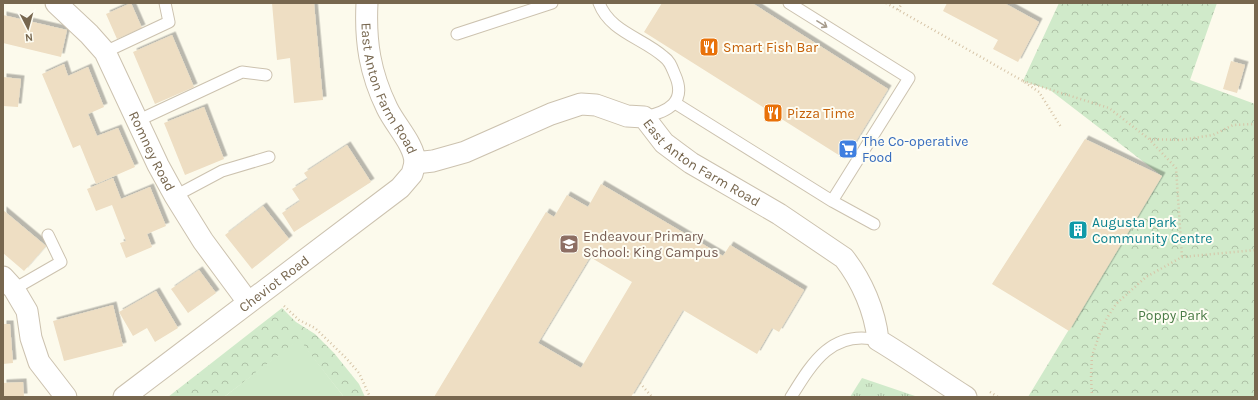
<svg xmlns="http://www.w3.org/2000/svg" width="1258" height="400" font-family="Karla,sans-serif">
	<defs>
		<pattern id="grass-tufts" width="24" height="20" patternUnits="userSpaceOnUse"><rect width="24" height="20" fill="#d0eaca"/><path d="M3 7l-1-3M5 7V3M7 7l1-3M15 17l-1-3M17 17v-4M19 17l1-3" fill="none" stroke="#aec1a6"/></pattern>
		<pattern id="forest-crowns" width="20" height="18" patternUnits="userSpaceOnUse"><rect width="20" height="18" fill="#d0eaca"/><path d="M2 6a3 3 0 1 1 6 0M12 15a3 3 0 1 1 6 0" fill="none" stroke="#aec1a6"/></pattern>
		<filter id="shadow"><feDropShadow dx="3.5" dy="-3.5" stdDeviation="0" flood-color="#0004"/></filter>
	</defs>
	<rect width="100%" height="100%" fill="#fcfaec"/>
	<path fill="url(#grass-tufts)" d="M862,378l56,19h-68z"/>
	<path fill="url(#forest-crowns)" d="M1059,3h158l-27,77 65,24v293h-227l134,-221 -112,-86 -27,-9z
		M282,308l14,14 19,12 19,19 25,31 6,13h-21l-45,-57 -75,57h-56z"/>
	<path fill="#d0eaca" d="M299,339l45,58h-120z"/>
	<path fill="#eedec3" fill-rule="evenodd" filter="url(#shadow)" d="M131,3l11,25 -25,11 -11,-25z
		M272,3h42l9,97 -29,3 -4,-45 -13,2z
		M662,3h90l136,86 -43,70 -201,-127z
		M947,3h57l35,19 -21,40 -25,-13 5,-9 -55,-29z
		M3,15l64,15 -6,27 -58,-14z
		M172,35l22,52 -39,17 -22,-52z
		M1231,61l14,4 -8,28 -14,-4z
		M64,64l4,12 20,-9 16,40 -16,7 9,22 21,-8 17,39 -39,17 -16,-39 -7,3 -31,-74z
		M3,77l18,2 -3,28 -15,-1z
		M204,107l20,52 -39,16 -21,-52z
		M1085,139l77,37 -93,155 -77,-47z
		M347,145l24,37 -77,50 -12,-19 18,-12 -8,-12 16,-10 -4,-6z
		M113,178l8,21 29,-12 16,39 -19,8 5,13 -26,11 -6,-15 6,-2 -14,-36 -16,6 -9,-22z
		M601,184l122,72 7,-11 74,45 -25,42 -7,-4 -15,26 -74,-44 -52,87h-197l112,-185 8,5 13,-22 21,12zM590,257l42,25 -51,86 -43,-25z
		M263,206l26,33 -37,30 -27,-34z
		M3,210l43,36 -22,25 -21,-18z
		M199,270l17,23 -28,20 -17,-24z
		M156,291l22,37 -23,14 -8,-14 -14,8 -14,-24z
		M113,305l10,41 -59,15 -11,-40z
		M3,324h7l3,39 -10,1z
		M23,382l1,15h-21v-14z"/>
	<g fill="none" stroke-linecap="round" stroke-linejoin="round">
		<g stroke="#ccc2af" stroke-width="13">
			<path id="service" d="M599,3c11,29 44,35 65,54 6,4 8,11 11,18 12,27 -7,37 -31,42
				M789,3l120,75 -77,123
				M457,34l95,-31
				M105,52l64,-30 -4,-19
				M675,103l157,98 42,23
				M137,121l105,-49 24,3
				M175,196l47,-25 47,-14
				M14,289l47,-27 -13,-27
				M791,397c21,-34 41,-68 87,-57"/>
		</g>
		<g stroke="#ccc2af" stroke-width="23">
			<g id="minor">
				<path id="s1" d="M56,3l33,31 16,18 53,113 17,31 28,45 45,61"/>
				<path id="s2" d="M367,3c-2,39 3,70 20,105 8,17 28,37 28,55l18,-2 32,-9 86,-38 30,-10 15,1 31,11 17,1 20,26 12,9 15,11 88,51 65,44c18,23 31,53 34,82 30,18 58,38 88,57"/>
				<path d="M3,277l11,12 13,22 4,27 8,24 27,35"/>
				<path id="s3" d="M124,397l276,-209 12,-14 3,-11"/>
			</g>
		</g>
		<path stroke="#d6c4a7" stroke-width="2.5" stroke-dasharray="1 3" stroke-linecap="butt" d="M886,3l137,78 16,11 22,35
			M898,10l4,-7
			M1023,81l86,27 40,31 27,29 6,89
			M1150,139l31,1 32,-5 20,-10 22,-1
			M284,306l15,14 16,8 31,30 13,15 11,24
			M640,383l12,14
			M990,392l8,5
			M1092,397l-1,-21 1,-20 8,-23 7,-15 9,-14 30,-27 36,-20 73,-7"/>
		<use href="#service" stroke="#fff" stroke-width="11"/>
		<use href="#minor" stroke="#fff" stroke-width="21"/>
	</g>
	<defs><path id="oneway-shaft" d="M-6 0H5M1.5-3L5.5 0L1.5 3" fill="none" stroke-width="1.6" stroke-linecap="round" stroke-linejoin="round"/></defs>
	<use stroke="#a79c8d" href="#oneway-shaft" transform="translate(822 24) rotate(32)"/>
	<defs>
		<g id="restaurant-square" transform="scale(1)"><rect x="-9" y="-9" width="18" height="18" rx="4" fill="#e8710a" stroke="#fefdf3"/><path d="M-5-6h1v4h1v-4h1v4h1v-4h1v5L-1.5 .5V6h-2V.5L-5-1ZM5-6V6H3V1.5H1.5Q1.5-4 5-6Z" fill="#fff"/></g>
		<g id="supermarket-square" transform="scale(1)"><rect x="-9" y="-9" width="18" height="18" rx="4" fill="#3f7fe0" stroke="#fefdf3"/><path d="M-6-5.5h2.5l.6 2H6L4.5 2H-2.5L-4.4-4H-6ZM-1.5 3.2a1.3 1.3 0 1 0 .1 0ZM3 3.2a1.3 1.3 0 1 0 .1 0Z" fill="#fff"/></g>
		<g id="building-square" transform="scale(1)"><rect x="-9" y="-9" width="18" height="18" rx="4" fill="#0f9aa8" stroke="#fefdf3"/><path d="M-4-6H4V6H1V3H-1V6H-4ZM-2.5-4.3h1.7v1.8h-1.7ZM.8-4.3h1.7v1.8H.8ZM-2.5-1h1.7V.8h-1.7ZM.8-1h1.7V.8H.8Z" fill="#fff"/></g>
		<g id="school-square" transform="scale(1)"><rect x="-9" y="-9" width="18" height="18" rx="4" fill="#8d6e63" stroke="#fefdf3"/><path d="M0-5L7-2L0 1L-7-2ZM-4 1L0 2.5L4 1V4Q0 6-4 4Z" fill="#fff"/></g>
	</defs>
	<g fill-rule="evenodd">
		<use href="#restaurant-square" x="709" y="47"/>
		<use href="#restaurant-square" x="773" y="113"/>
		<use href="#supermarket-square" x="848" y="149"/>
		<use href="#building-square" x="1078" y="230"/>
		<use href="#school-square" x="569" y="244"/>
	</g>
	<g text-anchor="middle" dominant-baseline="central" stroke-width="4" stroke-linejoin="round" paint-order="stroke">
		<g font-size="14" fill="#c56008" stroke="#fefdf3" text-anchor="start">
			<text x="723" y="47">Smart Fish Bar</text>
			<text x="787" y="113">Pizza Time</text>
		</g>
		<g font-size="14" fill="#77674f" stroke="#fefdf3">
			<text stroke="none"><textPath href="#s2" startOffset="90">East Anton Farm Road</textPath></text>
			<text stroke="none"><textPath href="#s1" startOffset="179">Romney Road</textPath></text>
			<text stroke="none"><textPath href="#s2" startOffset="487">East Anton Farm Road</textPath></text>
			<text stroke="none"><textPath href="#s3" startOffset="188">Cheviot Road</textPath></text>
		</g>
		<g font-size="14" fill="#366cbe" stroke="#fefdf3" text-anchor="start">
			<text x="862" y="141">The Co-operative<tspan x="862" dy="16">Food</tspan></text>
		</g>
		<g font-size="14" fill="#0d838f" stroke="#fefdf3" text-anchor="start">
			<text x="1092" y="222">Augusta Park<tspan x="1092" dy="16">Community Centre</tspan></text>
		</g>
		<g font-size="14" fill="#785e54" stroke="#fefdf3" text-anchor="start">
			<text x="583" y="236">Endeavour Primary<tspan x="583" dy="16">School: King Campus</tspan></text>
		</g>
		<g font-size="14" fill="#4b7c47" stroke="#fefdf3">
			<text x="1173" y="315">Poppy Park</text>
		</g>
	</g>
	<rect width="1258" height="400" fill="none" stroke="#77674f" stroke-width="8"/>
	<g transform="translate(28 28) rotate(174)" stroke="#fefdf3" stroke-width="3" paint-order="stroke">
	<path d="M0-3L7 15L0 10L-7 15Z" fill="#77674f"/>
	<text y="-6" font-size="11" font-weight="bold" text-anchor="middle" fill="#77674f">N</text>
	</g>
</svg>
